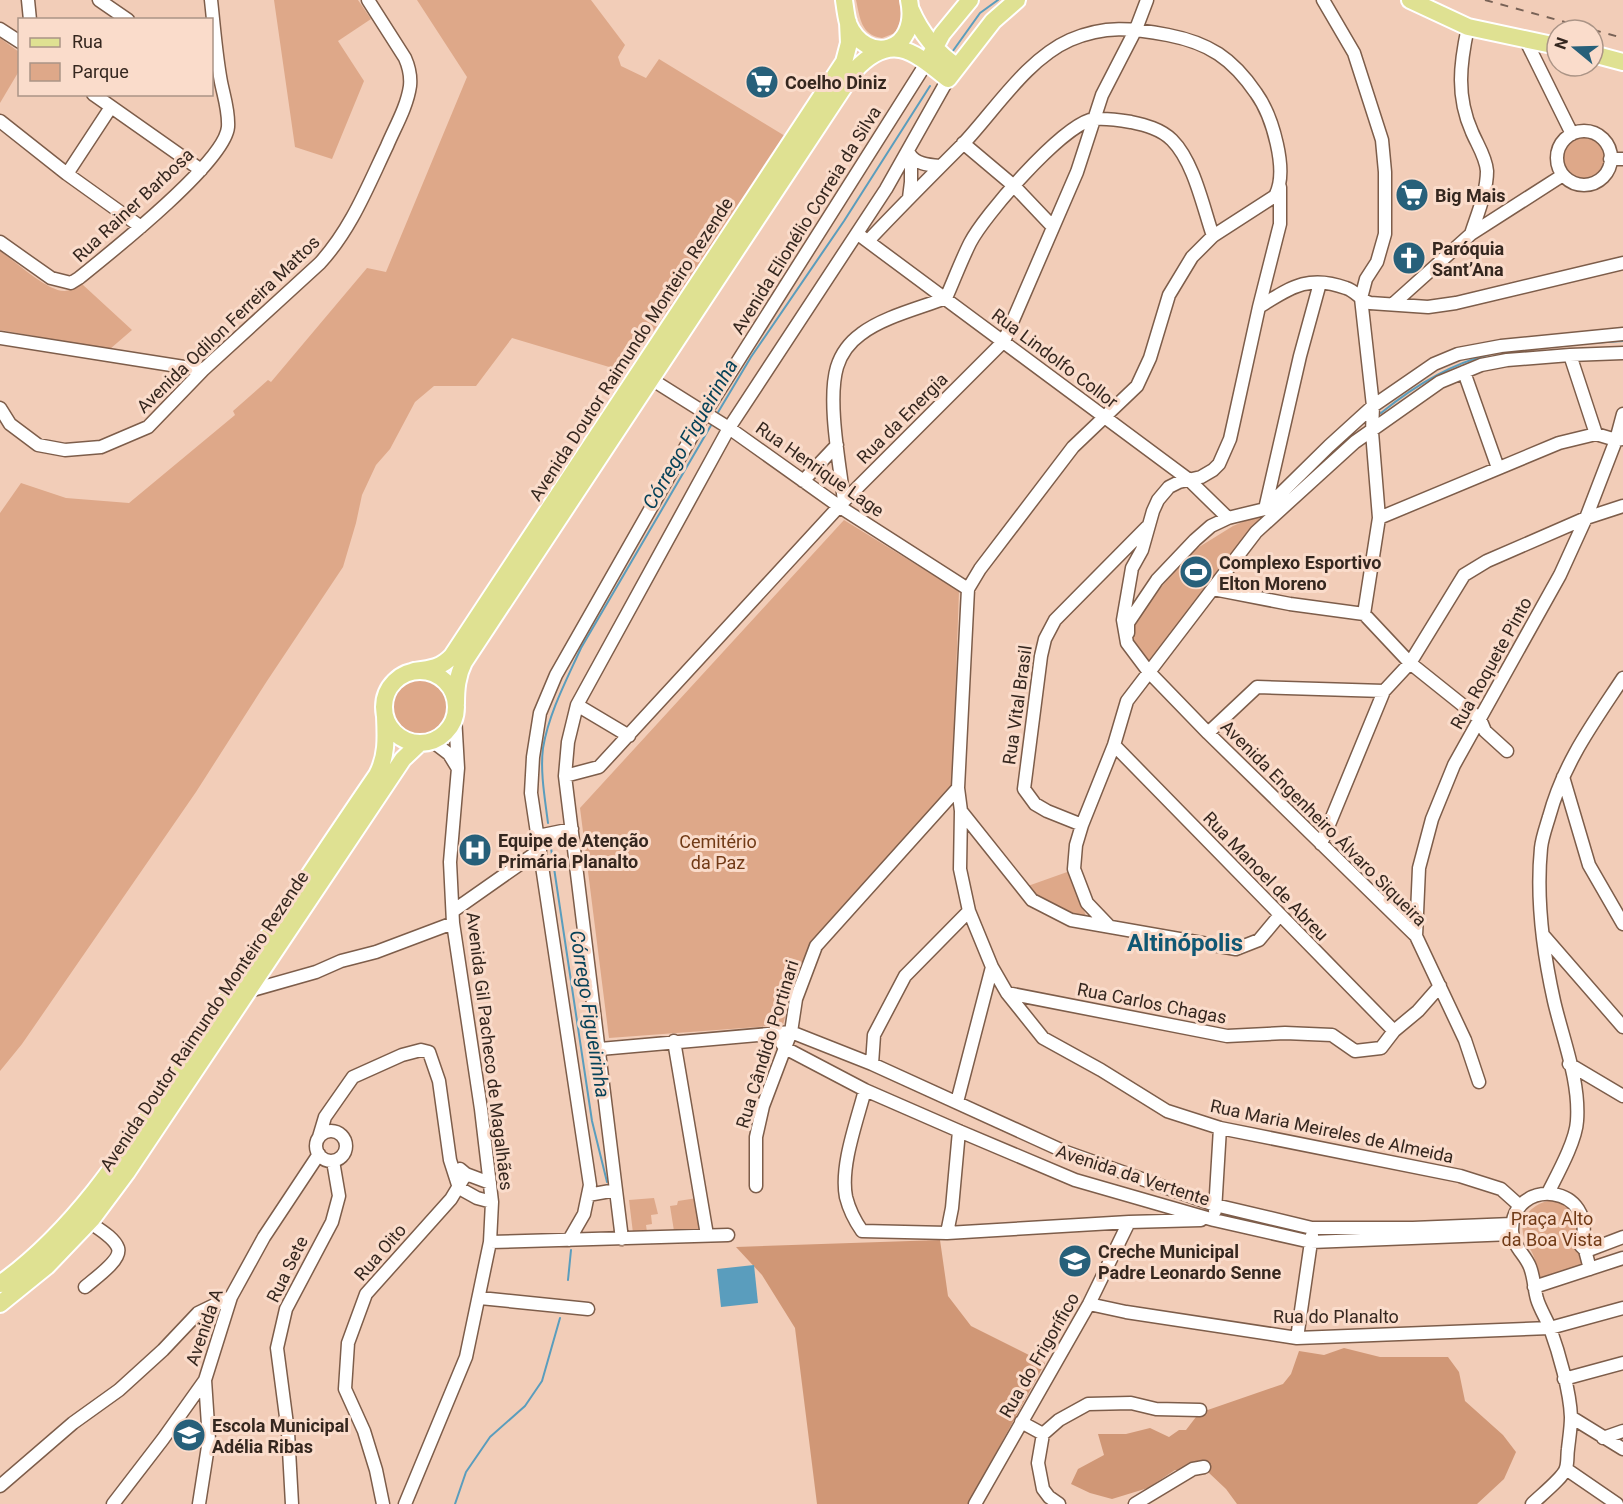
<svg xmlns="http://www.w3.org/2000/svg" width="1623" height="1504" font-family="Roboto,sans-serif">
	<rect width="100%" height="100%" fill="#f2cdb8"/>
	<path fill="#dea889" d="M274,0h84l13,19 -33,22 26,40 -32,78 -37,-12z
		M417,0h174l34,45 -7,12 3,9 25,12 13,-19 126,77 -159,236 -114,-34 -36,48h-42l-19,16 -25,47 -14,16 -14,30 -6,28 -13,44 -76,114 -71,111 -174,252 -22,27v-558l21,-30 45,15 63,5 106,-88 -2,-4 35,-31 3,2 96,-114 19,4 81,-195z
		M856,0h43l3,17 -7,16 -13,5c-21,-3 -22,-20 -26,-38z
		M0,38l19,14v19l-19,32z
		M1559 158a25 25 0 1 1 50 0a25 25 0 1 1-50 0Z
		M0,251c15,10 48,41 65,40 7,-1 12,-3 17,-7l50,46 -22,19 -110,-19z
		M1269,511l-17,18 -102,131 -4,1 -15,-21 1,-14 25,-34 34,-40 42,-26z
		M844,520l115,71 -7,196 -144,160 -18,50 -7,28 -174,13 -29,-230z
		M388 707a32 32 0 1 1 64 0a32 32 0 1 1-64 0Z
		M1070,871l16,45 11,4 -25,-2 -37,-22 -10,-9z
		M654,1198l4,16 -7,1 1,9 -6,1 1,7 -14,1 -4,-33z
		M697,1198l6,31 -29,2 -4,-25 7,-1 1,-4z
		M1553,1200l10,2 8,5 9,18 -3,20 7,21 -44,15c-2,-8 -3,-16 -6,-24 -2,-6 -6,-11 -9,-17 -9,-21 8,-38 28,-40z"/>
	<path fill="#d09776" d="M940,1240l8,56 23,30 74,37 -77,141h-151l-22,-176 -33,-53 -26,-28z
		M1344,1348l36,9h68l11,15 6,29 38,34 13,17 -12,27 -27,25h-240l-11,-15 -18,-17 -33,-2 -27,18 -36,11 -22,-6 -19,-9 7,-15 26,-14 -6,-21h28l24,-6 19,9 10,-7h7l13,-17 84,-29 8,-10 8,-23 25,4z"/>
	<path fill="#5a9dbd" d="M754,1265l4,38 -37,4 -4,-38z"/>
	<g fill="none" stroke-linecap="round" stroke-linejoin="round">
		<path stroke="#5a9dbd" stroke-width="2" d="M950,55l30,-42 18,-13
			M1589,343l34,-2
			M1381,413c33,-27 69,-49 110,-59
			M717,414l34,-57 93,-136 86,-135
			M548,823c-3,-24 -8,-51 -5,-75 6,-35 23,-67 38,-100l132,-226
			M551,848l41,273 15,61
			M568,1280l3,-30
			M455,1504l11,-32 24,-35 35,-31 17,-25 18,-63"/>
		<g stroke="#7d5d4a" stroke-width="15">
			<path id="minor" d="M28,0l2,20
				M99,0l29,20
				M1323,0l31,53 28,87 3,32v62l-8,28 -11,17 -5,19 12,108 -1,26 7,86 -15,96
				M1468,27c-8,37 -12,69 4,105 5,12 14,25 15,39 0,21 -10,44 -16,63
				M0,29l20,13
				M1526,41l46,93
				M93,94l108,76
				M0,121l67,53 74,53
				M1557 158a27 27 0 1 1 54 0a27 27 0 1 1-54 0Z
				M963,143l51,43 39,41
				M909,153c6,11 19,12 31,13
				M1610,159h13
				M67,174l44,-67
				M909,198l2,-16v-25
				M862,237l326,242 40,39
				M868,241c31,-33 63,-65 95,-97 32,-34 64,-85 107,-104 35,-15 62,-12 98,-5 41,8 64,23 88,58 16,22 33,78 19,103l-62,40 -21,21 -23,38 -19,63 -13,28 -64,61 -93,122 -12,20 -10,199 3,23 -1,58 9,42 23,56 15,26 36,45 58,32 66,41 53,17 240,48 41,13 19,17
				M0,242l51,36 20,5 8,-5c31,-25 146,-116 149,-151 1,-16 -4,-30 -7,-45 -5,-27 -7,-55 -10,-82
				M1393,304l78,-70 92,-59
				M1259,307l21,-83v-37
				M0,338l203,32
				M1570,355l26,79
				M1464,372l34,96
				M651,379l78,49 111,79 128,82
				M0,408l10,16 28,21 27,5 36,-3 47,-20 55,-57 117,-107c31,-34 47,-75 67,-117 8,-19 20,-39 23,-60 1,-10 -1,-19 -5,-28l-37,-58
				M803,481l34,-36
				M844,501c-4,-35 -17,-100 -7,-134 4,-13 13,-25 24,-33 22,-17 59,-26 85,-36 8,-18 15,-37 24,-55 15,-29 89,-113 120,-123 11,-3 29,0 41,2 14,3 30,7 41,18 22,22 31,67 41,96
				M1265,509l35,-153 20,-73
				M1379,518l180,-75 37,-9 20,6 6,-1
				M1213,589l77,15 74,10 46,49 70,56 5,12 22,20
				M1128,633v-10l29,-43 38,-40 16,-14 17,-8 37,-9 64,-63 44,-40 61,-42 24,-10 43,-8 122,-12
				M577,705l52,31
				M1208,733l49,-46 127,4
				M432,741l17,13 8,13
				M1114,745l280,286
				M565,776l34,-9 245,-266 160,-160 73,-169 25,-77 34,-66 11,-29
				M1563,777l26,88 34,59
				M961,811l71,89 39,20 165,29 23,-9 20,-24
				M1082,825l-35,-14 -12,-7 -11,-15 17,-133 4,-17 10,-19 92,-93
				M538,836l34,-7
				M1321,844l63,-153 26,-28 54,-88 23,-14 99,-43 37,-12
				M453,911l87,-61
				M1109,926l-22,-23 -13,-34 2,-24 6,-20 32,-80 13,-44 129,-169 99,-90 85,-60 41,-17 26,-5 63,-5 53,-2
				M1543,935l80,92
				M1416,936l3,-68 13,-49 22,-54 106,-190 26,-57 30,-78 7,-26
				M249,991l67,-19 25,-11 35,-9 77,-29
				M1007,993l220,43 58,-3 47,2 23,16 26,-3 13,-17 24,-20 22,-25
				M774,1032l11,16 80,42 94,41 116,49 139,40 97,22 201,-8
				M674,1041l33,194
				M600,1049l191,-17 81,32 191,87 152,54 97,23h101l99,-4
				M872,1064l2,-29 31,-59 64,-65
				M1569,1064l54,32
				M1479,1082l-14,-42 -49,-104 -208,-203 -60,-62 -21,-28 -4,-23 9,-52 10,-18 11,-39 5,-11 11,-13 10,-5 22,-5 12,-7 6,-6 11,-25 4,-18 25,-114c31,-19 49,-33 87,-19 10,3 14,12 24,15l58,4 28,-4 167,-40
				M865,1090c-8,31 -25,76 -19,107 3,12 9,24 16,34l85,2 182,-11 72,-2
				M957,1102l35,-135
				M316 1146a15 15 0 1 1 30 0a15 15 0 1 1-30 0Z
				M319,1137l6,-20 28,-40 49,-22 19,-5 8,2 10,29 11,79 9,28 18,10 15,4
				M460,1169l6,5 24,9
				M756,1186v-49l7,-31 28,-74 5,-33 20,-53 142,-158
				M1548,1193c9,-18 28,-52 29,-72 3,-40 -14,-81 -23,-120 -11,-49 -18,-102 -13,-153 1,-10 5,-21 8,-31 15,-55 43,-92 74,-139
				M588,1195l28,-5
				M1215,1211l5,-83
				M947,1233l5,-25 7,-77
				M622,1239l-57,-463 3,-34 9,-37 152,-277 157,-239 62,-110
				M569,1240l15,-26 6,-29 -59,-392 2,-36 7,-44 16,-38 149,-262 222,-351
				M490,1242l238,-7
				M1585,1250h4l34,-13
				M85,1287c9,-8 37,-27 33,-39 -4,-11 -21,-20 -29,-26
				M1534,1287l89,-29
				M480,1298l108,11
				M1089,1304l37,8 171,26 253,-10 73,-20
				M1297,1338l15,-103
				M1564,1379l59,-16
				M1571,1417l52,32
				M1021,1422l22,12
				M1603,1438l20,-7
				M1566,1469l51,35
				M0,1486l73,-63 46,-33 44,-40 35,-37 33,-16
				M113,1504l50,-65 42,-59 26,-83 33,-60 55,-83
				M199,1504l10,-64 -4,-60
				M292,1504l-4,-72 -11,-84 9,-39 46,-87 7,-26 -6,-35
				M383,1504l-7,-34 -12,-39 -19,-42 3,-46 18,-49 85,-95 15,-25
				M405,1504l61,-147 24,-115 2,-40 -11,-93 -28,-186 -3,-61 8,-94 -3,-52
				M975,1504l114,-200 40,-82
				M1059,1504l-10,-7 -6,-8 -5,-26 5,-29 16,-14 29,-16 43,-1 25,6 44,1
				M1135,1504l58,-35 11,-2
				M1532,1504c8,-8 32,-27 34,-36 2,-6 1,-13 2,-19 1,-10 3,-21 3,-32 -1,-26 -12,-64 -21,-89 -4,-10 -10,-19 -13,-29 -3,-11 -3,-22 -7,-32 -5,-13 -17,-20 -18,-36 -1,-55 88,-48 69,15l4,4 5,19"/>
		</g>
		<g stroke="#fff" stroke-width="20">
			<path id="major" d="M844,0c1,7 2,16 4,23 18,43 72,30 61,-23
				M1410,0l58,27 89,19
				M911,10c9,21 26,44 46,56
				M1593,54l30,8
				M927,62l15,-28 28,-34
				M414,671c16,-2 27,-3 38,-15l392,-594 5,-19 -1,-21
				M384 707a36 36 0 1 1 72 0a36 36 0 1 1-72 0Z
				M456,704c0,-15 1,-28 8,-42l391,-592c37,-39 59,-18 93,9l45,-58 24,-21
				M0,1284c85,-61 139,-155 197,-241 60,-89 119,-179 180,-268 10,-19 9,-37 8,-59
				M0,1304l47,-38 45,-47 35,-47 276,-413 17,-16"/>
		</g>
		<use href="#minor" stroke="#fff" stroke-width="12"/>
		<use href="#major" stroke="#dfe192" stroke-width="16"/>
		<path stroke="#786256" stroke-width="2" stroke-dasharray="8 8" stroke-linecap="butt" d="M1485,0l138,38"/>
	</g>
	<defs>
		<g id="supermarket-disc" transform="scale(1.725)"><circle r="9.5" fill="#27607a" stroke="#fadccb"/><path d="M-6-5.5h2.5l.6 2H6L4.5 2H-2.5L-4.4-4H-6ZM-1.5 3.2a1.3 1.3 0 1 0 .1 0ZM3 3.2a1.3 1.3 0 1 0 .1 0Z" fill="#fff"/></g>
		<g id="church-disc" transform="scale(1.725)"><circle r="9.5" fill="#27607a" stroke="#fadccb"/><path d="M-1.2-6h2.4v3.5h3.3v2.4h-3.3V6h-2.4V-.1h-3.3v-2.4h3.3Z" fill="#fff"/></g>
		<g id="stadium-disc" transform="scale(1.725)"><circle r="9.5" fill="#27607a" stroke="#fadccb"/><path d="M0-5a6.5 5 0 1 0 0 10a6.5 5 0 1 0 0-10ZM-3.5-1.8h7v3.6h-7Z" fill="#fff"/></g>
		<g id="hospital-disc" transform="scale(1.725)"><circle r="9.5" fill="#27607a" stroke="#fadccb"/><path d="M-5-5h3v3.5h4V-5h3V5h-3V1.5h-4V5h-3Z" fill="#fff"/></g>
		<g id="school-disc" transform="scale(1.725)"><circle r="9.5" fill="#27607a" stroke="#fadccb"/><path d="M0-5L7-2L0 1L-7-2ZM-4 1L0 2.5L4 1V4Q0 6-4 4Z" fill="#fff"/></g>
	</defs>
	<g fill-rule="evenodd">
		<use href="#supermarket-disc" x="762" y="82"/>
		<use href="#supermarket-disc" x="1412" y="195"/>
		<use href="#church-disc" x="1409" y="258"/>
		<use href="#stadium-disc" x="1196" y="572"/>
		<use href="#hospital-disc" x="475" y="850"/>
		<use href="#school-disc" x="1075" y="1261"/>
		<use href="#school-disc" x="189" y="1435"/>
	</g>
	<g text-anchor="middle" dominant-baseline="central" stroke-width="6" stroke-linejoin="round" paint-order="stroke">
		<g font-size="18" font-weight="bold" fill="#35271f" stroke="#fadccb" text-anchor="start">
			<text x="785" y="82">Coelho Diniz</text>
			<text x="1435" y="195">Big Mais</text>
			<text x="1432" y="248">Paróquia<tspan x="1432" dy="21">Sant’Ana</tspan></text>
			<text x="1219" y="562">Complexo Esportivo<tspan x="1219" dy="21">Elton Moreno</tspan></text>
			<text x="498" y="840">Equipe de Atenção<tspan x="498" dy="21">Primária Planalto</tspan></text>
			<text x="1098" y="1251">Creche Municipal<tspan x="1098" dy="21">Padre Leonardo Senne</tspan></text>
			<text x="212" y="1425">Escola Municipal<tspan x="212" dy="21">Adélia Ribas</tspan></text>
		</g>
		<g font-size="18" fill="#35271f" stroke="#fadccb">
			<text transform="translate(133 205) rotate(-43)">Rua Rainer Barbosa</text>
			<text transform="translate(806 220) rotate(-58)">Avenida Elionélio Correia da Silva</text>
			<text transform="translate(228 324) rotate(-44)">Avenida Odilon Ferreira Mattos</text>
			<text transform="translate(631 349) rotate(-57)">Avenida Doutor Raimundo Monteiro Rezende</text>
			<text transform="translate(1055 358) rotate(37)">Rua Lindolfo Collor</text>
			<text transform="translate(902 418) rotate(-45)">Rua da Energia</text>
			<text transform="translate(820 469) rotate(35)">Rua Henrique Lage</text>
			<text transform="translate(1491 663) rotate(-61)">Rua Roquete Pinto</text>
			<text transform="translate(1017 705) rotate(-82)">Rua Vital Brasil</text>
			<text transform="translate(1324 823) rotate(45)">Avenida Engenheiro Álvaro Siqueira</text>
			<text transform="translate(1266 876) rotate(46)">Rua Manoel de Abreu</text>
			<text transform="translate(1152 1003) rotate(11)">Rua Carlos Chagas</text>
			<text transform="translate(204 1021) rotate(-56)">Avenida Doutor Raimundo Monteiro Rezende</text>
			<text transform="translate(767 1044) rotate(-73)">Rua Cândido Portinari</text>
			<text transform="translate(490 1051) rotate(83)">Avenida Gil Pacheco de Magalhães</text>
			<text transform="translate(1332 1131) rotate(12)">Rua Maria Meireles de Almeida</text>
			<text transform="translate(1133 1175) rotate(18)">Avenida da Vertente</text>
			<text transform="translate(380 1252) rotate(-49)">Rua Oito</text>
			<text transform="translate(287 1269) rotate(-64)">Rua Sete</text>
			<text x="1336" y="1316">Rua do Planalto</text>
			<text transform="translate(204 1327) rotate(-71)">Avenida A</text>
			<text transform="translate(1039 1355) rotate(-60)">Rua do Frigorífico</text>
		</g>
		<g font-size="18" fill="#713a16" stroke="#fadccb">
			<text x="718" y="841">Cemitério<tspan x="718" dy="21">da Paz</tspan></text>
			<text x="1552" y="1218">Praça Alto<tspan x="1552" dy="21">da Boa Vista</tspan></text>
		</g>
		<g font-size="20" font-style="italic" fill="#074259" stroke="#fadccb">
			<text transform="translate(690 434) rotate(-60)">Córrego Figueirinha</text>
			<text transform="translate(590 1014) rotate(81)">Córrego Figueirinha</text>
		</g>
		<g font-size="24" font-weight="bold" fill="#105773" stroke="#fadccb">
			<text x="1185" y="943">Altinópolis</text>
		</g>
	</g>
	<rect x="18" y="18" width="195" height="78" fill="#fadccb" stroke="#ab9486" stroke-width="1.5"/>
	<rect x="30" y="38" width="30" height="9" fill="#dfe192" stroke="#ab9486" stroke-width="1.5"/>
	<text x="72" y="48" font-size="18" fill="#35271f">Rua</text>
	<rect x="30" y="63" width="30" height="18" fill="#dea889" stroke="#ab9486" stroke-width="1.5"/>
	<text x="72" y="78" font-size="18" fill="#35271f">Parque</text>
	<g transform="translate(1575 48) rotate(289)"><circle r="28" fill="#fadccb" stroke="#ab9486" stroke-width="1.5"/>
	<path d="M0-4.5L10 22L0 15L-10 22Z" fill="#27607a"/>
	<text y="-9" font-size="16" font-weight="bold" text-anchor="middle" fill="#35271f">N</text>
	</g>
</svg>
